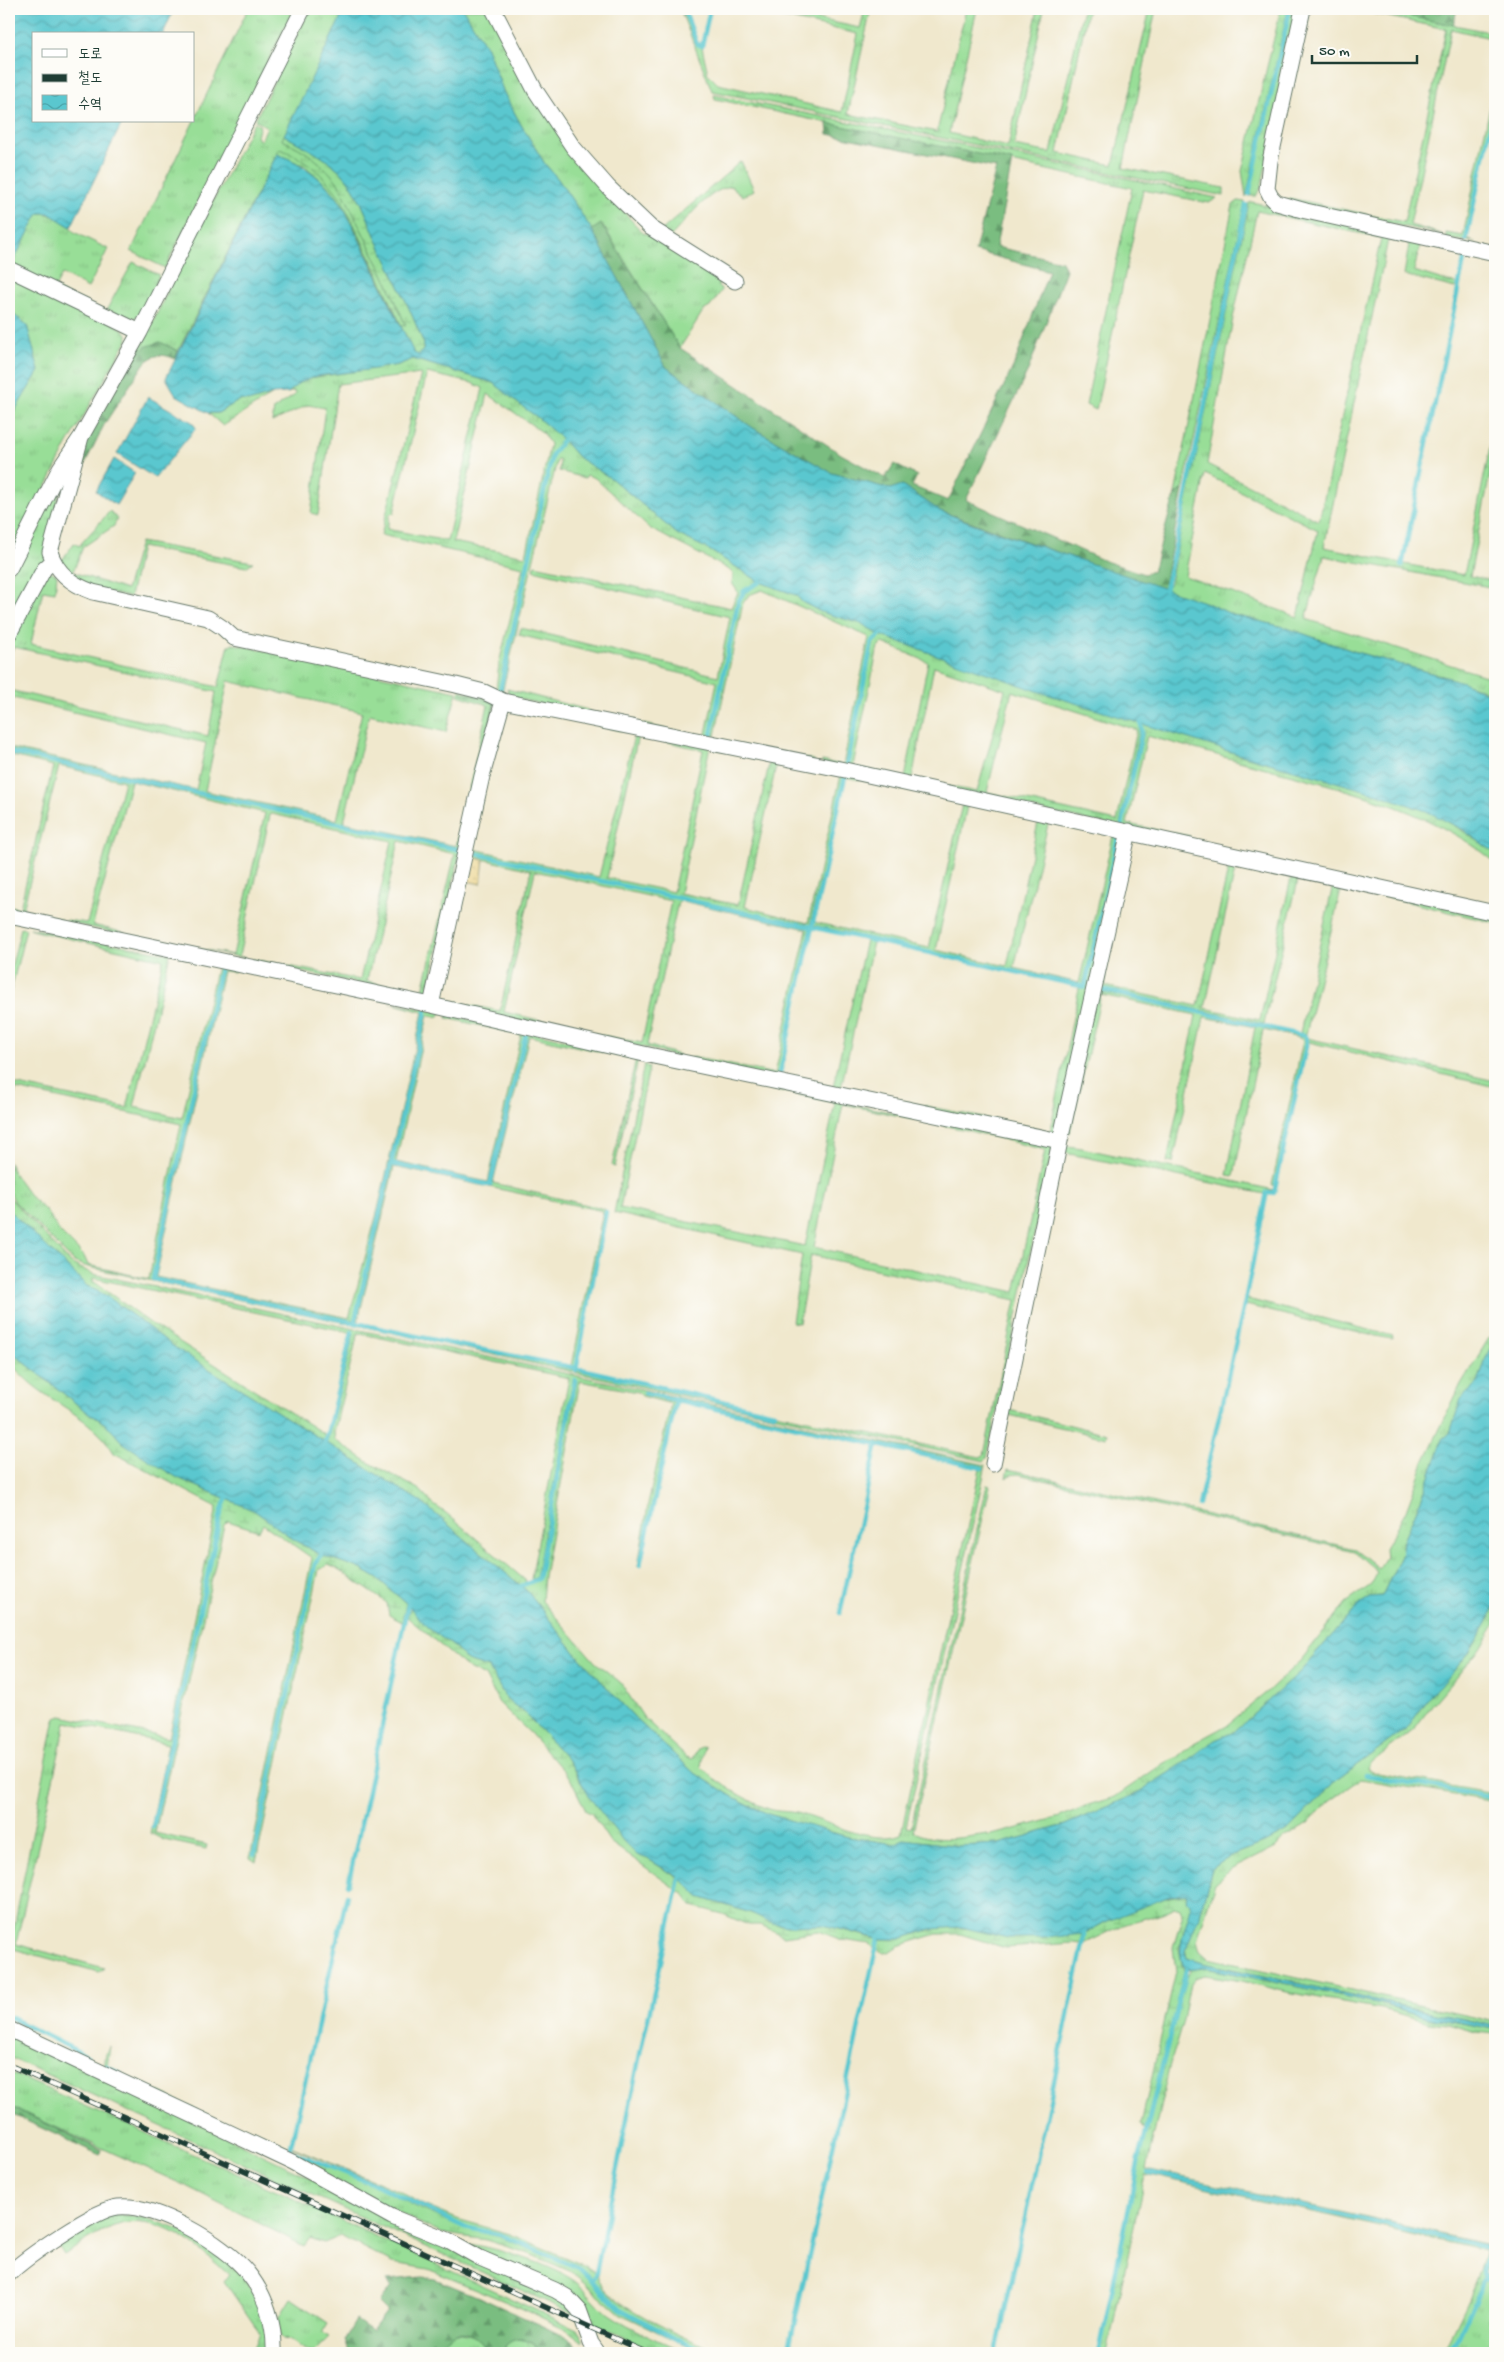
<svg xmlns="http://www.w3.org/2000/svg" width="1504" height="2362" font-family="'Gochi Hand','Poor Story',sans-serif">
	<defs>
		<pattern id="grass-tufts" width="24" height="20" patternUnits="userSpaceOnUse" patternTransform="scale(1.25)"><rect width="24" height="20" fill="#98de97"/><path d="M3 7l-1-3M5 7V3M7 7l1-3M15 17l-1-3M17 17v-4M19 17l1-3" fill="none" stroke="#83bf83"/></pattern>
		<pattern id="forest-firs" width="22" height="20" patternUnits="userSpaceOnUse" patternTransform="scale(1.25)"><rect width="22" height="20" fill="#7abd80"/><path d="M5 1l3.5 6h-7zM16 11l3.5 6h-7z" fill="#639b6a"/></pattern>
		<pattern id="wetland-marsh" width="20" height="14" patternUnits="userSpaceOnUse" patternTransform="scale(1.25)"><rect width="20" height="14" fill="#98de97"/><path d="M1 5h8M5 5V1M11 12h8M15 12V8" fill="none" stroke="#83bf83"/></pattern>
		<pattern id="sand-dots" width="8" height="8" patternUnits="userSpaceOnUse" patternTransform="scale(1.25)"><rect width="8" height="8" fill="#eeda9e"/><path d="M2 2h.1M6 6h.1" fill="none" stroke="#ccbc89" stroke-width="1.8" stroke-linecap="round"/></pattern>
		<pattern id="water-waves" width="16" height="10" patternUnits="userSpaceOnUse" patternTransform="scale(1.25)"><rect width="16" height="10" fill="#5ac7cf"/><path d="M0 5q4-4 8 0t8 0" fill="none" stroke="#4aa3a9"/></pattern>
	</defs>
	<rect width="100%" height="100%" fill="#fdfcf7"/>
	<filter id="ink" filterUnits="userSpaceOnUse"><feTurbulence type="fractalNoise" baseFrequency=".02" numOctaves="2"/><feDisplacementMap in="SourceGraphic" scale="10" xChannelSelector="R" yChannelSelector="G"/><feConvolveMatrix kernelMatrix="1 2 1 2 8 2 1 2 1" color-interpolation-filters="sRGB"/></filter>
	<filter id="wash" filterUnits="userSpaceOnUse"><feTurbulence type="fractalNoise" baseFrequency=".0096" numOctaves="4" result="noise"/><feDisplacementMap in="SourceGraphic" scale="20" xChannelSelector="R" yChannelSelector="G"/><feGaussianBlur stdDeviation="1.12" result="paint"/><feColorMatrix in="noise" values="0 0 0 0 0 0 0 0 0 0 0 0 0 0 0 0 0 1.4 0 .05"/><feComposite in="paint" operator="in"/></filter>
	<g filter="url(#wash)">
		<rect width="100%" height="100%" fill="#f0e8cd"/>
		<path fill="url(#grass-tufts)" stroke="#5c8e66" fill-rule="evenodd" d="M248,9h46l-129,259 -34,-17z
			M310,9h35l-63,131c23,9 43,24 57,44l51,104 16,38 -5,-1c-11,-25 -22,-50 -34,-74 -20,-41 -40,-88 -88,-101l-101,201 -18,-9 -28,16 14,-21 30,-64 78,-151 6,4 -3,10 2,4h2l6,-13 -12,-7z
			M463,9h25l89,152 66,72 11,3 66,45 -2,5 4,4 -12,17 -7,4 -23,37 -78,-124 -10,6 -34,-51 -13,-15 -25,-41 -16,-30 -17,-45z
			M680,9h3l13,36 6,2 6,27 10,10 124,28 16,-78 -113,-25h25l90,19 5,-19h6l-23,105 89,18 29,-123h11l-28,124 59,14 30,-138h6l-30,137 37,7 32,-144h5l-30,144 55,12 37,-156h6l-33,159 101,20v8l-512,-105z
			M1281,9h7l-42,188 -4,-26z
			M1291,9h10l-40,179 -5,8h-7z
			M1352,9h20l123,24v6l-44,-10 -41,196 32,9 -155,-30 2,-6 115,24 42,-193z
			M1495,83v21l-29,135 9,3 -29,-3v-6l17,3z
			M714,95l389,78 114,25 -8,5 -66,-13 -47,220 -10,-5 46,-217 -417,-89z
			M741,161l13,29 -11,6 -12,-10c-24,5 -44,34 -61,51l-9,-6z
			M1238,201l7,1 -62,288 -8,4 58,-289z
			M1252,202l169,39 -7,30 42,13 -1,4 -51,-13 5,-31 -21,-4 -64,307 78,16v4l2,-3 60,11 31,-153v26l-25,128 25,5v7l-171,-32 -18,63 189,60v18l-16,-9 -33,-11 -90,-25 -72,-25 -51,-12 -26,-12 -42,-13 5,-7 79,-380zM1257,211l124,27 -62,283 -112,-57 26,-146zM1205,474l113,56 -20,87 -113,-41z
			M39,213c12,0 28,8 35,19l34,17 -20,39 -26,-14 -7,14 69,42 3,4v6l-61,107 -57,114v-141l30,-49 -12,-46 -18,-14v-42z
			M133,262l26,13c-6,14 -14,39 -28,45l-24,-11z
			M413,359l81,24 26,22 17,12 26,23 16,18 33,21 65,55 29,14 54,34 36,13 6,7 19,10 41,12 18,11c115,42 232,79 348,116 66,21 137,32 200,60 24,12 45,26 67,42v9c-65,-54 -161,-76 -241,-97 -36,-9 -71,-20 -107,-29l-20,88 63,12 -5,5 -239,-51 1,-4 30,6 28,-102 -71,-24 -22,113 26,7 -1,2 -59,-12 2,-4 25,6 23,-116 -45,-19 -5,4 -25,119 21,5 1,4 -53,-11v-3l21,4 26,-128 -107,-47 -13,5 -6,8 -29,137 100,20v2l-305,-65 -2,-8 81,21 2,2 115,26 12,-56 -198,-47 2,-7 197,48 12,-59 -196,-47 1,-5 196,43 7,-16 -6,-9 1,-9 -5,-5 -79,-41 -54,-50 -8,-3 -2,3 -26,-7 1,-11h-3l-2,9 -53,224 -6,-3 3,-27 24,-96 -142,-32 40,-161 -83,10 -20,131 -7,-2 14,-105 -17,-3 -36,17 2,-13 21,-14 -1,-4 -6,2 11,-10 11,-5 88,-13zM427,373l45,10 11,5 -36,153 -60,-12 3,-15 4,-1zM488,394l54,38 8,12 -24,112 -73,-14zM757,582h3l-19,14 -3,7 -28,137 26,-137 7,-12zM879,636l-5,6 -28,124 26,-124zM1012,691l125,39 -20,91 -130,-29zM1141,724l3,8 -22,94 -2,-3z
			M273,394l-50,32 -15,-13h10l22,-13 11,1z
			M64,465l-17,92 -38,73v-53z
			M110,511l7,8 -3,7 -31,21 -10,25 53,18 14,-48 113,20 -7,5 -105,-20 -11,50 -33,-7 -32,-17 -10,-27 7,14 12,-17 5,3z
			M47,569l10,6 -2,17 -12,-2 -12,54 187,43 11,-42 5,-1 223,48 -11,40 -77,-18 -25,108 112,24 32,-141 -30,-10 2,-5 36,11 -70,297 69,-295 -34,-10 33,10 -34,146 -451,-99v-2l187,42 10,-47 -197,-46v-7l199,46 8,-44 -202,-45 -5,9v-17zM228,681l134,31 -25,108 -132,-29z
			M598,722l41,9 -32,147 66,14 30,-142 -56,-13v-4l63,13 -30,147 58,12 32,-145 -55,-11 1,-2 114,23 -1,1 -52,-9 -32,145 63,16 33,-148 -6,-2v-2l165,36 -4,1 -28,-6 -32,148 71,16 32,-148 -29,-7 -2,-3 91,20 -5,2 -45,-10 -35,148 65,15 34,-147 -5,-6 10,5 -35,151 -270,-61v-3l116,26 34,-148 -119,-23 -34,148 -343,-73 29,-121 3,-4 -30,121 130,29 35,-141 -1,-3 -33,-7z
			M9,752l451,99 -33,144 -2,2 -175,-36 2,-2 108,21 32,-139 -120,-27 -2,1 -31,141 6,2 -108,-21 96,18 32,-142 -134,-32 -38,144 32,8 1,2 -60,-13 1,-2 20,3 37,-142 -65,-15 -36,143 38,10v2l-52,-8v-7l11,2 33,-142 -44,-11zM399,841l56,13 -33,140 -55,-13z
			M1121,837l4,6 -67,289 -7,4 -363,-76 4,-3 83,17 32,-145 -125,-28 -4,1 -31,143 32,10 2,3 -38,-11 -48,-8v-5l47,9 29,-142 -136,-30 -31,141 83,19v6l-131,-28 -16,-6 3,-3 57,11 31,-141 -62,-14v-3l341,74 -31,151 2,-1 52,10 33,-147 7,2 -32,146 209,44 29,-144 7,-1z
			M1231,856l264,60v7l-153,-37 -36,148 -6,-1 33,-148 -34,-9 -35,148 -167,-37 6,-11h3l-1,10 93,20zM1237,861l55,12 -32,147 -55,-12z
			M21,928l5,1 -17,70v-23z
			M30,928l140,26 -36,153 48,11 35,-152 20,1 -3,5 -11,-1 -67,306 193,41 29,-109 45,-197 -33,-9 52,9 -4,5 -10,-2 -32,147 92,20 33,-147 -74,-17 1,-3 191,40 -24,112 -3,-1 24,-108h-7l-100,-22 -36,147 112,26 -30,158 -3,-1 31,-155 -209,-44 -36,154h-2l37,-156 98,21 36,-151 -1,-2 -37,152 -96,-21 32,-154 -33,154 -38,156h-7l-194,-42 67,-309 -68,310 828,178 4,-2 32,-155 -205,-45 -12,68 -7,-1 10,-67 -188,-42 30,-149 5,4 -29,140 185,38 30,-143 -147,-32 365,74 -66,313 -3,3 -896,-194 -14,-5 -59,-60 -6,-11v-29l5,12 18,24 14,13 14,21 24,24 4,9 61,14 32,-155 -165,-35 -7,30 5,-30 -5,-2v-4l118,25 36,-148 -127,-29zM843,1104l123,26 79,20 -30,142 -201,-45z
			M1096,991l208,45 2,6 -31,143h-3l31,-144 -3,-3 -37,-8 -29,146 -7,-1 28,-148 -51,-10 -31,146 -6,-1 29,-147 -95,-20 -31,138 -7,-1z
			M1307,1038l188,43v6l-186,-45z
			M1061,1145l21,3 192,42 -8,1 -1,3 -205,-42z
			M9,1197l63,67 21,10 552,116 341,75 -80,362 5,1 76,-343 3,1 -77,345c20,13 53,6 75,3v2l72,-19 28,-12 27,-8 49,-34 12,-5 18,-15 33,-18 40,-33 34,-32 45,-57 25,-18 7,-13 -24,-21 -336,-77 -8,1 -4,3 2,-9 347,80 24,19 7,-11 -1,-9 21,-38 18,-48 37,-78 34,-56v14l-9,16 -8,25 -17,17 -11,33 -7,7 -17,48 -23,53 -2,15 -19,40 -13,1 -14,12 -54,62 -67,61 -19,8 -31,23 -50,32 -69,30 -66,19 -39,2 -57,-7 -8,5 -47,-7 -80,-23 -35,-17 -40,-25 -57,-53 -59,-64 -50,-64 -106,-89 -244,-153 -70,-53 -20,-10 -78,-76zM93,1278l261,55 -26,106 -3,2 -1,-7 -174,-111 -57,-42zM358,1333l211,45 -38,201 5,-1 37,-198 4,1 -38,199 -17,6 4,-5 -80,-68 -12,-8 -14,-15 -52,-28 -33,-22 -1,-8zM580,1381l58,11 4,4 29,8 -22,95 -11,67 36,-164 -29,-7 -2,-1 2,-2 338,74v3h-3l-79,365c-30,12 -75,-14 -104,-21 -10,-2 -21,-1 -31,-5 -20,-8 -50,-26 -65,-41l3,-21 -5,2 -7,11 -6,-2 -42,-39 -24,-36 -25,-20 -53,-61 2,-25z
			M1247,1299l146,37 -1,3 -47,-9 -99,-25z
			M1005,1409l102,25 -1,4 -101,-24z
			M1495,1604v21l-14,23 -49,57 -17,23 -44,35 -4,7 5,2 123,22v3l-128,-23 -2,1 130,25v2l-135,-23 -31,22 -21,23 -25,15 -7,8 -44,22 -17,14 -18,57 3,11 8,7 287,64v4l-292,-63 -16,-5 -2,-10 15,-34 12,-46 16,-11 41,-16 18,-10 52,-53 68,-50 28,-38 17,-17 16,-19 19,-31z
			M61,1716l108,22 3,-14 7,1 -24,108 52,12 -1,4 -42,-9 -14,-7 18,-89 -102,-22 -50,222 88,24 -5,4 -89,-24 44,-225 2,-5z
			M1206,1968l176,36 41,12 72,13v5l-20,-2 -27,-8 -20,-2 -46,-13 -90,-16 -50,-12 -37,-6 -11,3 -4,5 -7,38 -13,43 -24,105 348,77 1,8 -9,18 1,3 8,-2v3l-8,2 -3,-10 7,-16 -6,-7 -337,-74v2l336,75 5,6 -7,17 3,8 -8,12 -19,46 -12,16h-5c10,-15 44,-87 44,-102l-335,-76h-5l-38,178h-7l38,-184 48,-192 6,-8z
			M9,2033l550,264 17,18 -567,-258z
			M110,2046l-3,22 175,82 8,1 91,37 39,21 41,18 39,10 78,32 45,43 84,41h-6l-80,-39 -49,-42 -45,-19 -41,-13 -46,-7 -336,-165 2,-14z
			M9,2072l301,134 267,123 6,10v3l-17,-13 -45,-21 -93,-39 -35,-6 -53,-27 -17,7 -13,-5 -6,8 -118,-60 -177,-80z
			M292,2147l107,44 22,13 36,15 53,15 73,31 12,8 -3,5 -13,-12 -77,-32 -36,-8 -46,-20 -39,-21z
			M112,2215c43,-3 114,31 136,69 13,22 18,44 22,69h-18l8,-20 -36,-52 5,-6c-30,-28 -71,-64 -115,-49 -17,6 -34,19 -50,29l-7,-11 30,-19z
			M469,2244c30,5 82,20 107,38 12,10 21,23 33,32 24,16 52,27 78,39h-26l-73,-32 -4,-11z
			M597,2273c0,29 99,69 124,80 -23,0 -82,-31 -101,-46 -10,-7 -19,-17 -27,-27z
			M1491,2278h4v75h-34l-7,-7c11,-17 20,-59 37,-68z
			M291,2298l37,25 -6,10 7,4 -16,16 -22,-13 -8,-1 -5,-6 -1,-12z
			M454,2333c17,0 27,3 33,20h-48l7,-15z
			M518,2339l15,3 8,11h-35l-1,-7 5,-5z"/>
		<path fill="url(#forest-firs)" stroke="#4c7d5a" d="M1372,9h50l18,4 1,-4h16l-4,16z
			M827,123l185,38 -16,86 66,14 4,9 -39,103 -61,127 139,61 39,13 9,-3 22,-77 8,-4 -18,89v11l-225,-79 -38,-26 -12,4 -58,-16 -79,-45 -87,-61 -74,-137 9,-6 79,124 161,106 44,24 9,-14 23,12 -5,10 36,15 66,-136 35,-94 -74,-20 21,-83 -168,-34z
			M160,342l18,9 -3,8c-12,-6 -22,-5 -31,5l-39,59 -27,55 -7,7 10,-38 51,-89 13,-11z
			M9,2106l93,44 -2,5 -91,-42z
			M423,2277l12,2 44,18 85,39 10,7 4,10h-37l-8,-11c-10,-4 -19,-5 -28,4l1,7h-19c-9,-26 -41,-29 -48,0h-90l-4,-14 11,-19 16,11 15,-20 -8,-8 12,-16 -4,-7z"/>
		<path fill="url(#wetland-marsh)" stroke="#5c8e66" d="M284,135c18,11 40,21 55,35 20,20 27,45 38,70 17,34 33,69 47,104l-1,6 -4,5 -5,-1 -72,-150 -12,-16 -25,-22 -28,-12 2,-5c27,8 45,27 62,49l60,127 5,1 -16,-38 -51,-104c-14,-19 -34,-35 -57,-44z
			M9,1350l74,59 24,16 15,17 56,36 77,33 41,30 25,14 38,13 19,11 28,24 -4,19 -13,-7 -2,-12 -49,-34 -10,-4 -9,5 -63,292 -6,-4 62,-300 -49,-34 -4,7 -31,-10 -4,4 -45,200 -7,-1 45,-217 -103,-54c-17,-30 -53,-46 -80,-67 -9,-7 -17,-16 -25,-24z
			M411,1607l16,20 30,22 10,12 22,7 18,32 17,12 46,50 9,18 45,62 13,13 11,4 30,19 -2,11 -66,-47 -19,-29 -5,-2 -16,-33 -39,-44 -32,-31 -14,-27 -19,-9 -59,-50z
			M681,1879l18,18 52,16 22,10 14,3 36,-1 54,14 -2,9 -5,-4 -28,-4 -24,-9 -34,5 -23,-11h-13l-25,-11 -31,-8 -8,-12 -6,-3z
			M1187,1894l5,13 -13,42 5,22 -39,159 -4,-6 35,-153 -3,-23 10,-34 -2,-5 -6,-2 -10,5 -42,13 -39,19 1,-11c31,-17 67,-35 102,-39z
			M945,1927l31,2 32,9 74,-4v10l-8,-1 -68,5 -46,-14h-23l-39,12 -9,6 -5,1 -7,-4 2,-10h21l31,-10z"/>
		<path fill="url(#sand-dots)" stroke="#868c69" d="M469,856l15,4 -3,24 -20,-4z"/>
		<path fill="url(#water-waves)" stroke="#3c8282" d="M9,9h165l-11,25h-129v87h89l-52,106 -23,-14h-9l-30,56z
			M345,9h118l24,39 17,45 16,30 25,41 13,15 34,51 74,137 87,61 79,45 58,16 12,-4 38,26 37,14 230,78 26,12 51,12 72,25 107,30 32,15v156l-33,-24 -36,-18 -48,-17 -147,-42 -191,-60 -160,-57 -18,-11 -41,-12 -19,-10 -6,-7 -36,-13 -54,-34 -29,-14 -65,-55 -33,-21 -16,-18 -26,-23 -17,-12 -26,-22 -81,-24 -15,6 -30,5 -51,6 -18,7 -11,10 -15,1 -22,7 -11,-1 -22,13h-10l-32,-18 -10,-17 111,-224c28,10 47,26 65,50l72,149 5,2 4,-5 1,-6c-14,-35 -30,-70 -47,-104 -11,-25 -18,-50 -38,-70 -15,-14 -37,-24 -55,-35z
			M9,311l18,14 12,46 -30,49z
			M148,397l44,25 4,6 -41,50 -38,-24z
			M114,459l21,14 -19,32 -20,-14z
			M9,1210l78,76 20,10 70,53 244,153 106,89 50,64 59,64 57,53 40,25 35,17 80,23 47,7 8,-5 56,7 40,-2 66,-19 69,-30 50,-32 31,-23 19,-8 67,-61 54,-62 14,-12 13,-1 19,-40 2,-15 23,-53 17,-49 7,-6 11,-34 17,-16 8,-25 9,-16v262l-8,19 -19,31 -16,19 -17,17 -28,38 -68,50 -52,53 -18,10 -41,16 -16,11 -12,46 -15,37 2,7 16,5 292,63v3l-72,-13 -41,-12 -176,-36 -20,2c-13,-19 1,-43 5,-63l-1,-4 -4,-3 1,-6 -17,2 -65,26 -21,12 -39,4h-37l-47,-11 -30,2 -31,10h-21l-56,-14 -36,1 -14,-3 -22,-10 -52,-16 -18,-18 -33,-20 -11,-4 -13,-13 -34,-44 -20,-36 -46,-50 -17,-12 -18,-32 -22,-7 -10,-12 -30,-22 -21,-24 -28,-24 -19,-11 -38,-13 -25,-14 -41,-30 -77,-33 -20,-12 -36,-24 -15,-17 -24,-16 -74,-59z"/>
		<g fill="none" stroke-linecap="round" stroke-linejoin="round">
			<path stroke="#5ac7cf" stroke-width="4.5" d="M684,9l13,35 5,2 8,-37
				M1249,194l41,-185
				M1466,240l29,-133
				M1402,566l63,-311
				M1165,590l14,-60 67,-325
				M500,690l52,-235 11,-15
				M710,740l28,-137 6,-12 16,-9
				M9,752l452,98
				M847,765l25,-123 8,-7
				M1122,825l20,-94 -1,-8
				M469,852l616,135 33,-150
				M220,969l-67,310 300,65 124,24 197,45
				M1098,989l207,47 2,6 -33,151 -7,-1 -22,109 -46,204
				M779,1078l66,-301
				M392,1164l98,21 36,-152
				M355,1321l71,-310
				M576,1370l30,-158
				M645,1393l337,75
				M325,1442l27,-110
				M640,1565l36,-164
				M521,1586l17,-7 37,-199
				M840,1613l37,-169
				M1366,1775l129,23
				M153,1827l68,-314 5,-14
				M254,1855l61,-291 6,-9
				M348,1885l60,-281
				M9,2017l78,39
				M107,2066l13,7
				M267,2142l114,45 83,40 37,8 78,33 43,42 56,30 32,13
				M290,2150l57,-255
				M1148,2172l336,75 6,5 -7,19 4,8
				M592,2280l4,-7 45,-224 39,-170
				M788,2353l90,-414
				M996,2353l87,-408 1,-11
				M1099,2353l38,-185 49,-198
				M1447,2353l11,-16 26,-57 11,-3"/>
		</g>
	</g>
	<g filter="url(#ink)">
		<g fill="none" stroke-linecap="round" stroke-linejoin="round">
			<g stroke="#68796a" stroke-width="17">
				<path id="street" d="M493,9l42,81 38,57 36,41 42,40 84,53
					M1303,9l-33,152 -3,28 4,8 6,6 29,8 189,42
					M9,269l131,63
					M81,437l-31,115c7,22 23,33 43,40l115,26 15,10 11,10 222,47 28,7 19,9 342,69 650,143
					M9,569l51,-101 21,-31 59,-105 163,-323
					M9,634l35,-65 9,-8
					M9,916l422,89 213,49 416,87
					M431,1005l51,-229 21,-75
					M993,1464l67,-323 69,-310
					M9,2029l283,133 100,55 56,23 32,18 75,32 12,7 12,13 12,33 7,10
					M9,2274c17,-17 87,-65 109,-67 36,-4 107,37 129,65 19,23 28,52 27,81"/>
			</g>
			<use href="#street" stroke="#fff" stroke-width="15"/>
			<g stroke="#1f3d34" stroke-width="5.5">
				<path id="rail" d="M9,2065l638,288"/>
			</g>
			<use href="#rail" stroke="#fdfcf7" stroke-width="4" stroke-dasharray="11" stroke-linecap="butt"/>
		</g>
	</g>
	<rect width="1504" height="2362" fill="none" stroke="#fdfcf7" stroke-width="30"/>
	<rect x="32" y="32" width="162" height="90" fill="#fdfcf7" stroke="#a4b0a9"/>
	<rect x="42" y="49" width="25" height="8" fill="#ffffff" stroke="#a4b0a9"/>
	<text x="78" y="58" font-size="15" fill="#1f3d34">도로</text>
	<rect x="42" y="74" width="25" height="8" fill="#1f3d34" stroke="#a4b0a9"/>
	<text x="78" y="82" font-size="15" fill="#1f3d34">철도</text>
	<rect x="42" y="95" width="25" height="15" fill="url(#water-waves)" stroke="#a4b0a9"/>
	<text x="78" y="108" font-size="15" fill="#1f3d34">수역</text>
	<path d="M1312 55v8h105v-8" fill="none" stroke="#1f3d34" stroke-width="2.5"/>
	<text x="1319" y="55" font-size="15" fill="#1f3d34" stroke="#fdfcf7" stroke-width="4" paint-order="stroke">50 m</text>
</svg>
